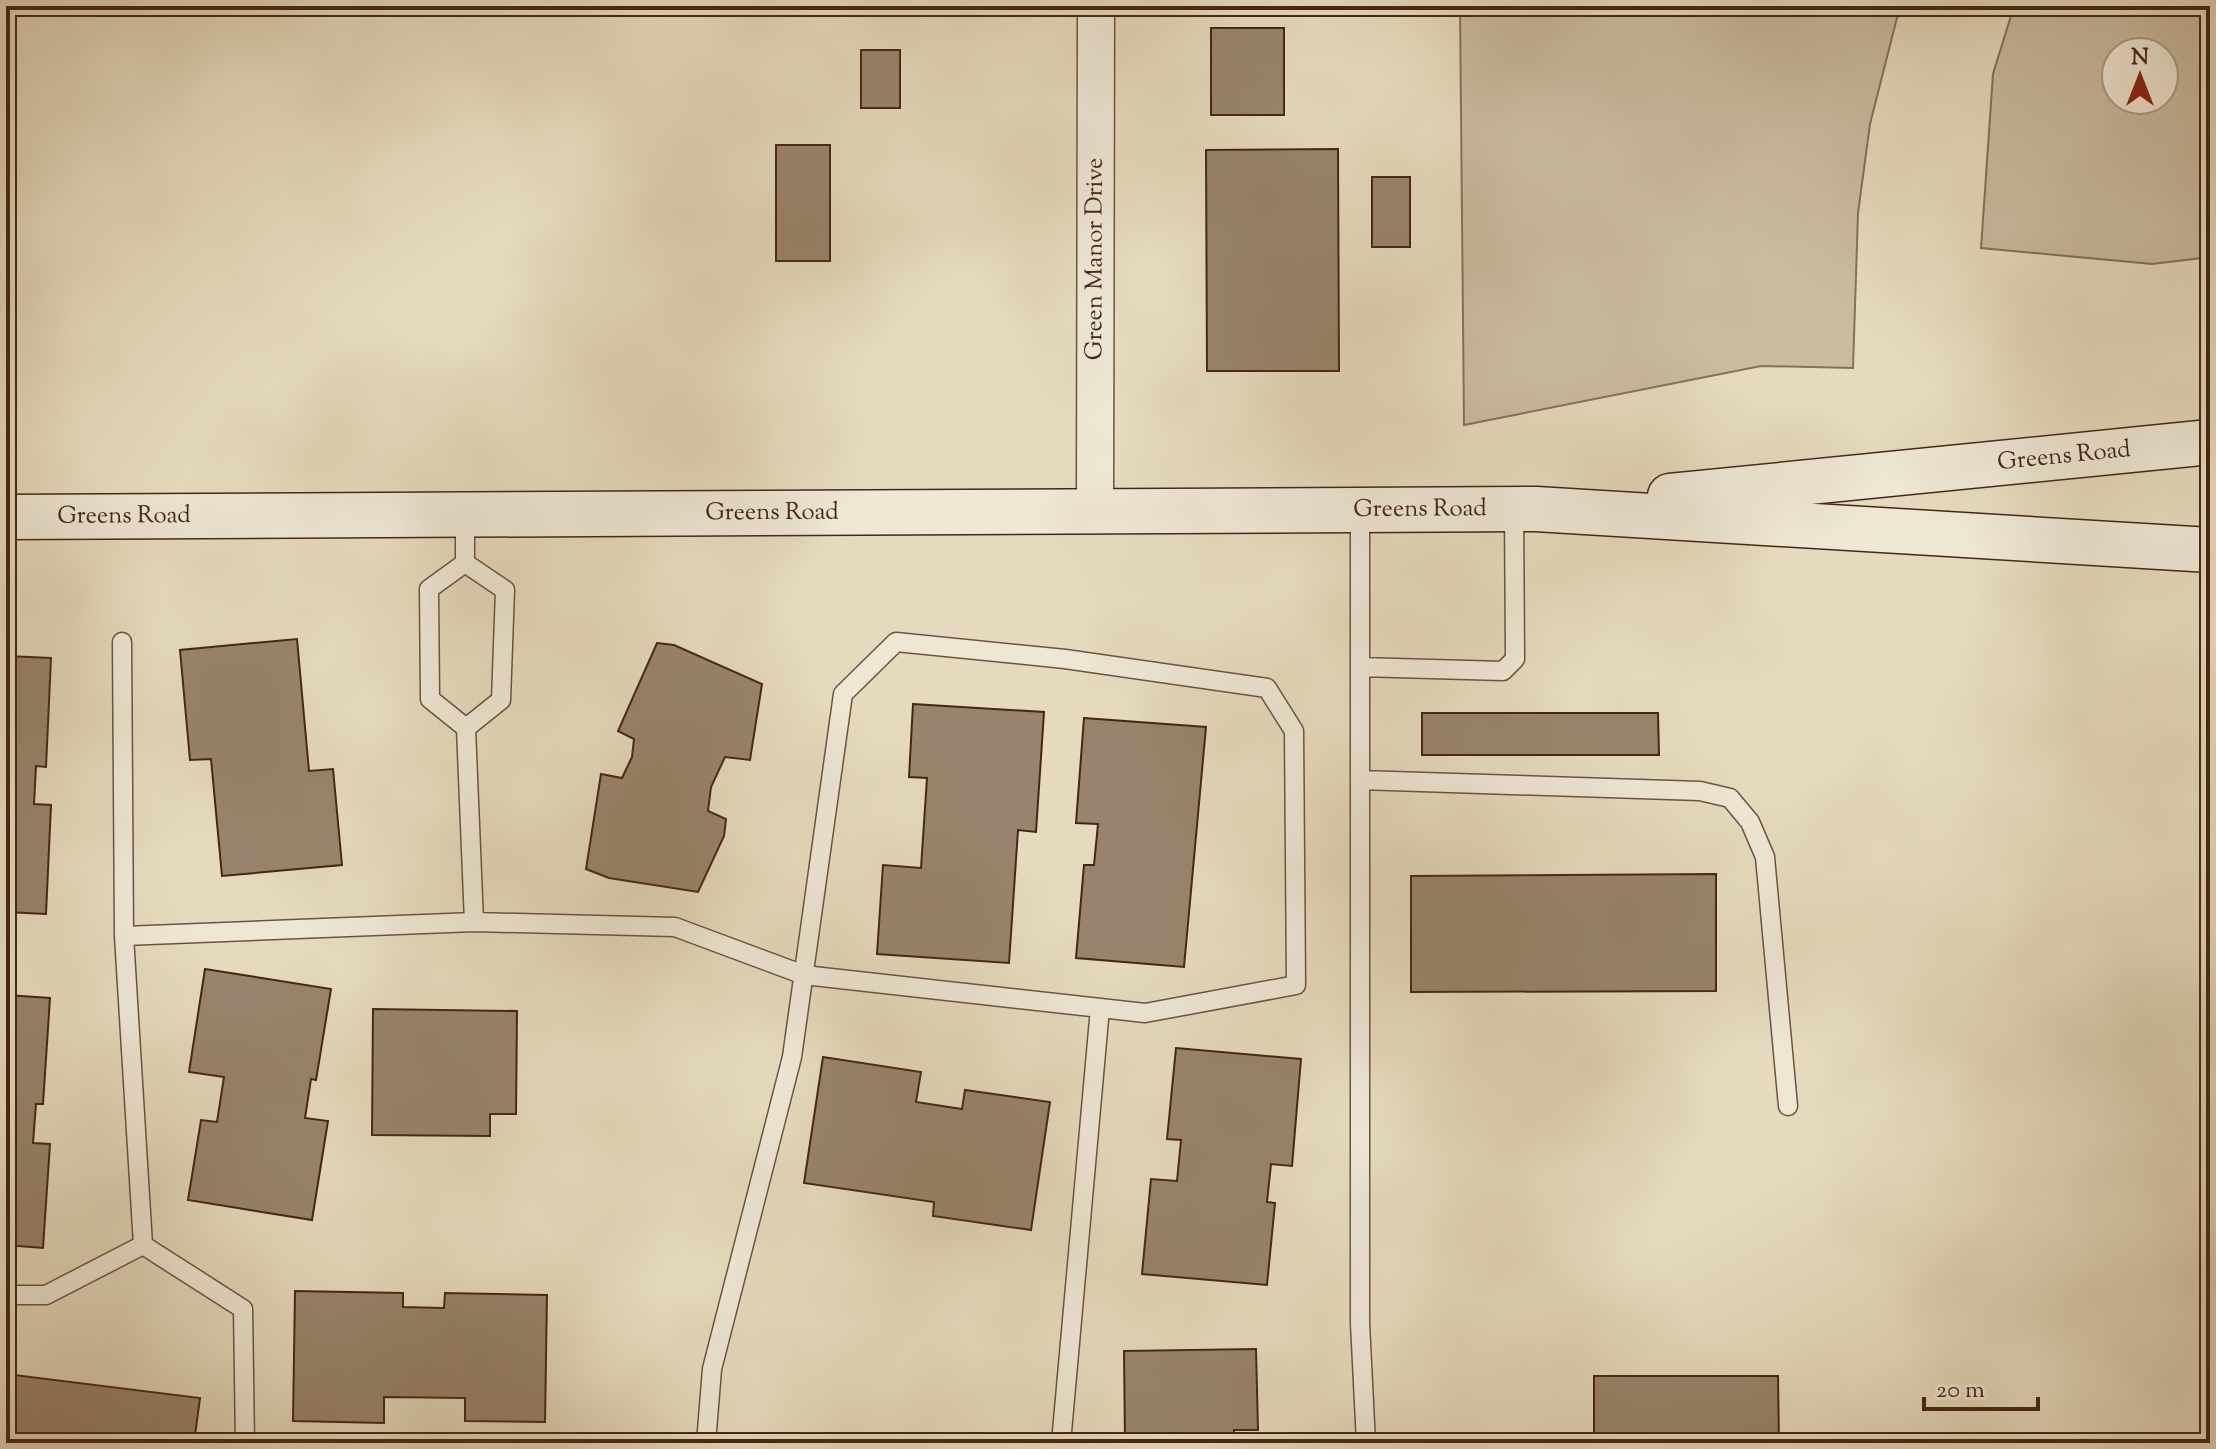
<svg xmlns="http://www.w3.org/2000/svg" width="2216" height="1449" font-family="'Sorts Mill Goudy',serif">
	<rect width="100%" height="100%" fill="#e5dabd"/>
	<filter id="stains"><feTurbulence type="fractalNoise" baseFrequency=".0025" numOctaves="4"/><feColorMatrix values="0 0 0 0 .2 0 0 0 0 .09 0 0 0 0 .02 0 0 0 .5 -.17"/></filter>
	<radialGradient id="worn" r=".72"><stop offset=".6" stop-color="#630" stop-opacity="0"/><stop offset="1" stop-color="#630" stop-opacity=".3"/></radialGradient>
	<path fill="#cabba1" stroke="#88705c" stroke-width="2" fill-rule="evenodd" d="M1460,6h440l-30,118 -12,89 -5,155 -92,-2 -297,59z
		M2014,6h196v251l-58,7 -171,-16 12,-174zM2116,52h48v48h-48z"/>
	<path fill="#98846d" stroke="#452616" stroke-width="2" d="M1211,28h73v87h-73z
		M861,50h39v58h-39z
		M776,145h54v116h-54z
		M1338,149l1,222h-132l-1,-221z
		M1372,177h38v70h-38z
		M297,639l12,132 24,-2 9,96 -120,11 -11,-117 -21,1 -10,-110z
		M657,643l17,2 88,39 -12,76 -25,-3 -14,30 -3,24 18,8 -2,17 -26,56 -89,-14 -23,-9 15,-95 21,4 10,-21 2,-18 -16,-8z
		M6,656l45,2 -5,109 -10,-1 -2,38 17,1 -5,109 -40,-2z
		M913,704l131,8 -8,120 -18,-2 -9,133 -132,-9 6,-89 38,3 6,-90 -18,-1z
		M1422,713h236l1,42h-237z
		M1084,718l122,9 -22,240 -108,-9 8,-93h10l4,-41 -22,-1z
		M1716,874v117l-305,1v-116z
		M205,969l126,20 -15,91 -5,-1 -6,39 23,3 -16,99 -124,-20 13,-80 16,2 7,-45 -35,-5z
		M6,995l44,3 -7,106h-7l-3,39 17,1 -7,104 -37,-3z
		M373,1009l144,2 -1,103h-26v22l-118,-1z
		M1176,1048l125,11 -9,107 -21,-2 -4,38 8,1 -8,82 -125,-11 9,-95 26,2 4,-41 -14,-1z
		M823,1057l98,15 -5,30 46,7 3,-19 85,12 -19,128 -98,-14 1,-14 -130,-19z
		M295,1291l108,2v14l41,1 1,-15 102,2 -2,127 -80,-1v-23l-81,-1v26l-91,-2z
		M1256,1349l2,81h-24v13h-109l-1,-92z
		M6,1374l194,24 -6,45h-188z
		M1594,1376h184l1,67h-185z"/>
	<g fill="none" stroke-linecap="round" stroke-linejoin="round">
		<g stroke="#6d5340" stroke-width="21">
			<path id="service" d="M1360,510v813l6,120
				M465,515v48
				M465,563l40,27 -4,110 -35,28
				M122,642l2,294 19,309 100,64 2,134
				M1360,667l143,4 12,-12 -1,-150
				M1360,780l340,11 30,7 20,24 15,35 23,249
				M474,922l201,5 129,48 341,38 151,-28 -2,-254 -27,-43 -202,-29 -169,-17 -53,52 -51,363 -80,312 -6,74
				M124,936l350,-14 -8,-194 -36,-29 -1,-110 36,-26
				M6,1295h40l97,-50
				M1061,1443l39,-435"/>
		</g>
		<g stroke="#6d5340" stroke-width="39">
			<g id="minor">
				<path id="s1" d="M1095,511l1,-505"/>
			</g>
		</g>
		<g stroke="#452616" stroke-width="47">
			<g id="secondary">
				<path id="s2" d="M1670,496l540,-54"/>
				<path id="s3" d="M6,517l1530,-8 674,41"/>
			</g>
		</g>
		<use href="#service" stroke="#eee7d4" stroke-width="18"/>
		<use href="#minor" stroke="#eee7d4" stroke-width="36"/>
		<use href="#secondary" stroke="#eee7d4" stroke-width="44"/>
	</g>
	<g text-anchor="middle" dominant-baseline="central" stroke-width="6" stroke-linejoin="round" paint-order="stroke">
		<g font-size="24" fill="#452616" stroke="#eee7d4">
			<text stroke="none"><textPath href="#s1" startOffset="252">Green Manor Drive</textPath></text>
			<text stroke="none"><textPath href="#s2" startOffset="396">Greens Road</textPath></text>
			<text stroke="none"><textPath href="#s3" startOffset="1414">Greens Road</textPath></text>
			<text stroke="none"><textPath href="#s3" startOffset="766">Greens Road</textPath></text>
			<text stroke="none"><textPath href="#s3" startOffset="118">Greens Road</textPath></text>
		</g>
	</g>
	<rect width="2216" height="1449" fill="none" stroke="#e5dabd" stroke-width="32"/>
	<rect x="8" y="8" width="2200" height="1433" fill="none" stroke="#452616" stroke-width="4"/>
	<rect x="16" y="16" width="2184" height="1417" fill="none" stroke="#452616" stroke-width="2"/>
	<g transform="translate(2140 76)"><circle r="38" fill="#eee7d4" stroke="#aa9a88" stroke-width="2"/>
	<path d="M0-6L14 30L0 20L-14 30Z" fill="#8f2418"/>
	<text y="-12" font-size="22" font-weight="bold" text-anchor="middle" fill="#452616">N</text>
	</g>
	<path d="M1924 1397v12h114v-12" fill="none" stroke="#452616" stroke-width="4"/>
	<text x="1936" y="1397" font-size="24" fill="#452616" stroke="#eee7d4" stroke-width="6" paint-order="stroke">20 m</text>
	<rect width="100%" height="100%" filter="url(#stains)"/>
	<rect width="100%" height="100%" fill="url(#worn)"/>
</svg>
